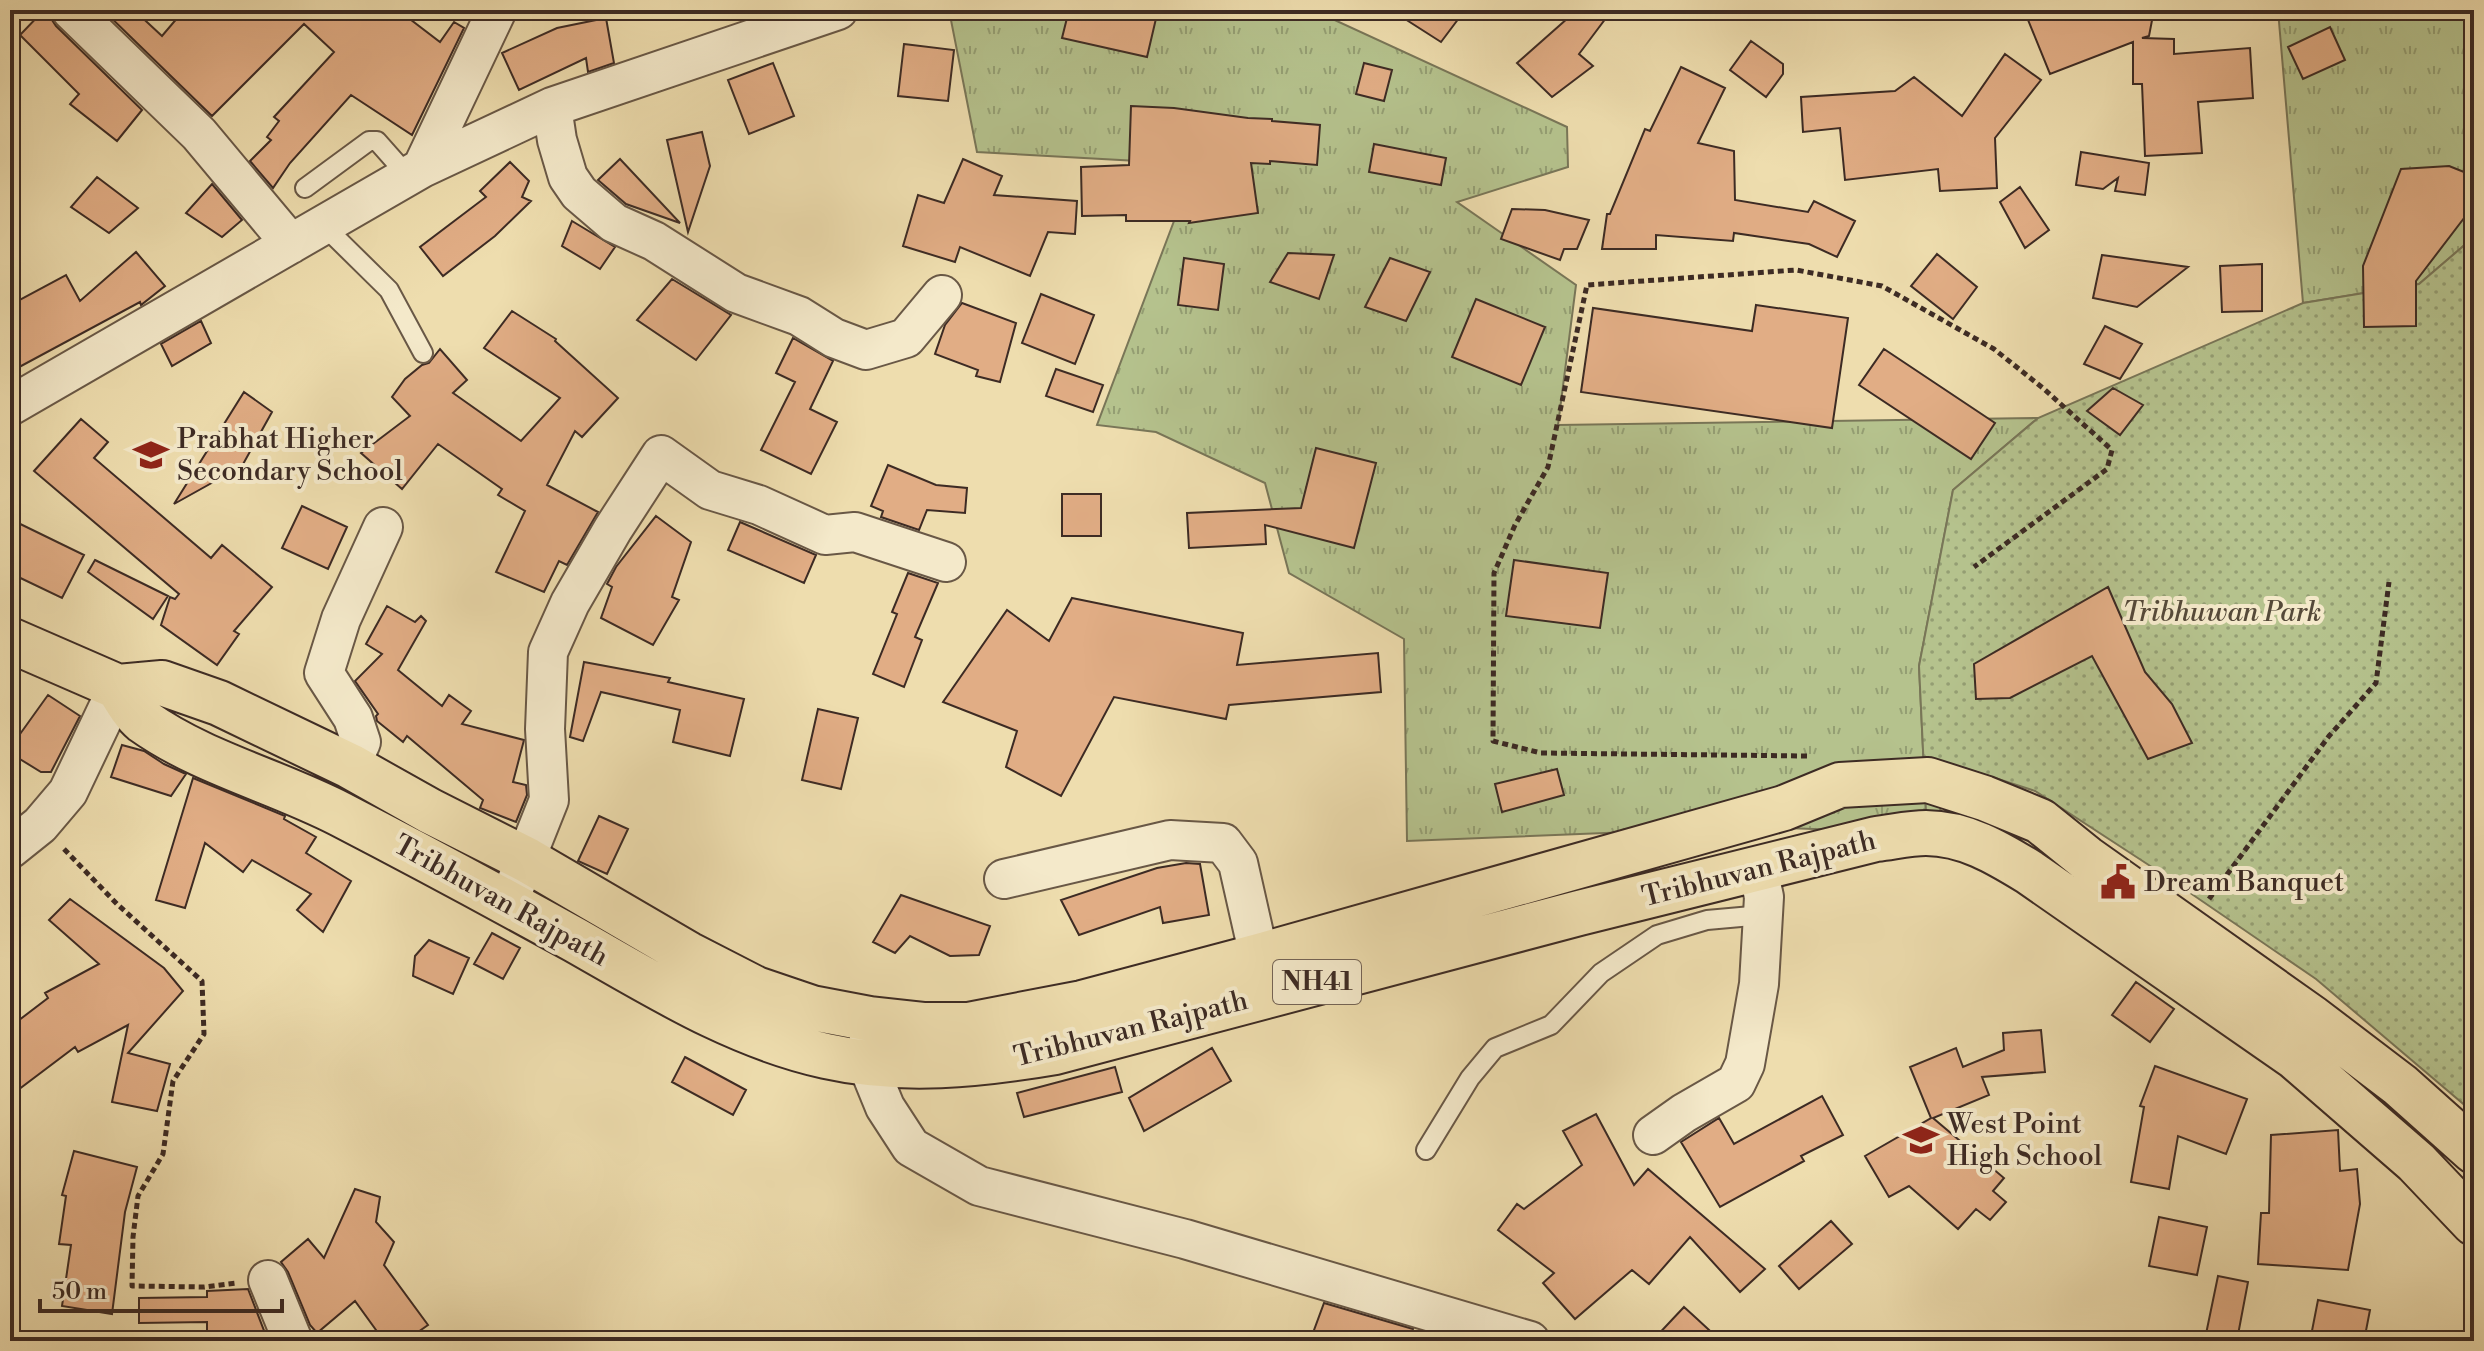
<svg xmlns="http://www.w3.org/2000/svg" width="2484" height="1351" font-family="'Libre Bodoni',serif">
	<defs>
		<pattern id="grass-tufts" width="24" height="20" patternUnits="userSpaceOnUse" patternTransform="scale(2)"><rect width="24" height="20" fill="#b5c28d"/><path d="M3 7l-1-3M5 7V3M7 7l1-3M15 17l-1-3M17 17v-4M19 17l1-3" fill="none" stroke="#949e73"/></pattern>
		<pattern id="park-dots" width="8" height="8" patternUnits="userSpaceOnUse" patternTransform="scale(2)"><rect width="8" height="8" fill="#b5c28d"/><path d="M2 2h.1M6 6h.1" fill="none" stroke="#949e73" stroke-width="1.8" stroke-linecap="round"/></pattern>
	</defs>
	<rect width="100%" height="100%" fill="#eeddae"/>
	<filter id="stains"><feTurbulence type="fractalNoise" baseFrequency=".0025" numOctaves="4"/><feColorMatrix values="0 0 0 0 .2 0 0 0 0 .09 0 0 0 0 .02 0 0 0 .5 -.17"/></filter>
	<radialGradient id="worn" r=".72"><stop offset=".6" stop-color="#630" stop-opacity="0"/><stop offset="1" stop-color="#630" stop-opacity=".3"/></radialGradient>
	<path fill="url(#grass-tufts)" stroke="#797658" stroke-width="2" d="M949,10h364l254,117 1,40 -111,35 119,83 -18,140 480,-7 -85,72 -34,176 8,167 -173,-6 -347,14 -3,-202 -115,-66 -24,-90 -109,-51 -59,-7 77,-204v-58l-197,-11z
		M2278,10h196v227l-55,47 -116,19z"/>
	<path fill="url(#park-dots)" stroke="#797658" stroke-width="2" d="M2474,237v876l-158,-134 -155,-106 -126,-82 -71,-23 -37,65 -8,-167 34,-176 85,-72 265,-115 116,-19z"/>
	<path fill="#e1ad85" stroke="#3d2b24" stroke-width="2" d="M44,10h6v7l6,9 86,84 -25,31 -47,-37 9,-10 -59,-59z
		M103,10h31l28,26 22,-26h214l42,32 14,-20 10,6 -52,107 -61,-40 -61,68 -17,25 -23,-27 21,-21 -4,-3 12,-16 -5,-4 60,-65 -30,-28 -92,92z
		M1069,10h89l-11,47 -85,-19z
		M1391,10h74l-24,32z
		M1577,10h35l-33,44 14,12 -41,31 -35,-34z
		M2024,10h130l-5,26 -7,2 32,1v15l76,-6 3,50 -55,4 4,51 -57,3 -3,-72h-9v-42l-83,32z
		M606,18l8,45 -26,9 -2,-14 -67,32 -17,-37 55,-25z
		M2330,27l15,33 -42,19 -15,-32z
		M1751,41l32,23v10l-17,23 -36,-27z
		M904,44l50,6 -6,51 -50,-5z
		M2005,54l36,26 -46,58 2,50 -57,3 -2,-22 -93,11 -5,-52 -37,4 -2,-35 94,-6 19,-14 48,39z
		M773,63l21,53 -45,18 -21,-54z
		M1364,63l28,7 -8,31 -28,-7z
		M1681,67l44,21 -27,55 36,8 1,49 73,12 6,-11 41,20 -18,36 -28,-13 -75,-11 -1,8 -77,-6v14h-54l5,-35h3l35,-85 5,2z
		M1131,106l43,2 74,10 24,1v2l48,4 -3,40 -47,-4v3l-19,-1 7,50 -69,10 1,-2h-64v-6l-44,1 -1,-49 48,-2z
		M702,132l8,34 -22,66 -21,-92z
		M1374,144l72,14 -5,27 -72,-13z
		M2081,152l68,11 -4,32 -30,-4 3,-13 -15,11 -27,-4z
		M620,159l60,64 -54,-19 -28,-24z
		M963,159l39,17 -8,19 83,6 -2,33 -27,-2 -18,44 -70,-29 -5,15 -52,-16 15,-51 26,8z
		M510,162l19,19 -7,16 9,4 -36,35 -52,40 -23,-29 66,-50 -6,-6z
		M2449,166l25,10v29l-58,76v45l-52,1 -1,-61 38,-97z
		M97,177l41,31 -29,25 -38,-26z
		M212,184l30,36 -20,17 -36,-24z
		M2020,187l29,43 -24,18 -25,-46z
		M1512,209l33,1 44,10 -12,29h-13l-4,11 -59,-21z
		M572,221l43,26 -15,22 -38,-23z
		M136,252l29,34 -24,19 -1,-3 -130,70v-67l56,-30 14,26z
		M1288,253l46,2 -15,44 -49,-17z
		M1937,254l40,33 -24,32 -42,-33z
		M2102,255l86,12 -51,40 -44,-9z
		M1184,258l40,6 -6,46 -40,-5z
		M1390,258l40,14 -24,49 -41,-14z
		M2262,264v47l-40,1 -2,-46z
		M672,279l59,36 -35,45 -59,-40z
		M1041,294l53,21 -19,49 -53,-21z
		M1476,299l69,28 -24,58 -69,-28z
		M962,303l54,20 -16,59 -24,-6 2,-6 -43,-16 10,-29z
		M1756,305l92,13 -16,110 -251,-36 12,-84 159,23z
		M512,311l44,28 -1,2 63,57 -36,39 -7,-6 -28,54 51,27 -31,53 -8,-4 -15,31 -48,-20 29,-61 -27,-16 4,-6 -64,-45 -36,45 -41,-36 49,-37 -18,-19 13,-18 17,-14 7,-2 11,-14 27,31 -14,13 68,48 39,-43 -76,-50z
		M201,321l10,22 -39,23 -11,-22z
		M2105,326l37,18 -22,35 -36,-15z
		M793,338l40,23 -23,48 27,13 -26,52 -50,-24 34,-68 -19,-9z
		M1884,349l111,74 -24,36 -112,-74z
		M1056,369l47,16 -10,27 -47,-16z
		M2113,388l30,17 -23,30 -33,-24z
		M244,392l28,20 -30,54 -68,38z
		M81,419l27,23 -14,16 117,100 11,-13 50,42 -38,44 5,3 -22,31 -56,-40 9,-28 5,2 4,-5 -145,-123z
		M1316,448l60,15 -22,85 -89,-23 1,19 -77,4 -2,-35 114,-5z
		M888,465l48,20 31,3 -2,25 -38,-3 -8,20 -38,-13 2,-6 -12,-5z
		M1062,494h39v42h-39z
		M302,506l45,21 -19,42 -46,-21z
		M656,516l35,26 -19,55 7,3 -26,45 -52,-27 11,-31 -5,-3 9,-17z
		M10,519l74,36 -22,43 -52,-25z
		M740,522l76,33 -12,28 -76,-33z
		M95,560l73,36 -15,23 -65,-47z
		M1514,560l94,13 -8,55 -94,-12z
		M908,573l30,10 -23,54 7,3 -18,47 -31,-13 24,-60 -5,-2z
		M2108,587l37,85 27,32 20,39 -44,16 -56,-103 -82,42 -34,1 -2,-35z
		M1072,598l171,35 -6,32 141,-12 3,39 -152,13 -3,14 -112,-22 -53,99 -55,-29 11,-36 -74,-29 64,-92 42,31z
		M387,606l28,16 6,-6 5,5 -28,49 44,36 7,-11 22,16 -9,13 62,16 -11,42 13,3 1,10 -11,27 -36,-14 3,-8 -76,-64 -4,6 -26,-21 -1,-5 2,-2 -23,-33 27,-27 -16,-10z
		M584,662l86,16 -2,4 76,17 -14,57 -57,-14 7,-32 -79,-18 -18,49 -13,-4z
		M48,695l32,21 -29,56h-10l-31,-19v-5z
		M818,709l40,9 -17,71 -39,-9z
		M122,745l22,6 20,13 22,10 -15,22 -60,-19z
		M1557,769l7,26 -62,17 -7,-28z
		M193,778l92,38 -1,3 32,18 -10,16 45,28 -28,51 -26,-22 14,-16 -59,-34 -9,12 -38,-29 -20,65 -29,-8z
		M599,816l29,13 -21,45 -29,-13z
		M1186,863l14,1 9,51 -46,8 -3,-16 -81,28 -18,-35 96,-32z
		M901,895l89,31 -11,29 -29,1 -40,-20 -15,17 -22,-11z
		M70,899l94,69 19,23 -55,62 42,11 -13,47 -45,-9 16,-77 -50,27 -3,-5 -65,49v-69l38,-29 -3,-5 54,-29 -50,-44z
		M492,933l28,15 -17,31 -29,-15z
		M429,940l40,18 -16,36 -40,-18 2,-20z
		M2136,982l38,27 -24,33 -38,-27z
		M2041,1030l4,42 -63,5 7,18 -56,23 71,60 -11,13 13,11 -16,18 -14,-11 -18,20 -49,-43 -20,11 -24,-41 66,-38 -21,-51 46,-19 7,19 41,-17 -1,-17z
		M1212,1048l19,33 -87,50 -15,-33z
		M685,1057l61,33 -13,25 -61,-33z
		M2155,1066l92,33 -21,55 -48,-18 -9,53 -38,-7 13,-75 -4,-1z
		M1115,1067l7,25 -98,25 -7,-24z
		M1822,1096l21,39 -42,21 3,5 -84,46 -39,-65 38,-24 15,26z
		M1596,1114l38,71 14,-16 117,100 -25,23 -50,-55 -41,47 -17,-14 -57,49 -32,-36 11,-10 -56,-43 19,-26 7,5 58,-44 -19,-34z
		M2338,1130l2,41 17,-2 3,35 -12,66 -90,-6 3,-51h8l2,-78z
		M74,1151l63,16 -12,45 -13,102 -50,-8 9,-61 -12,-1 7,-48 -4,-1z
		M355,1189l25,8 -4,25 18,20 -10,23 44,60 -23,16h-21l-29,-40 -38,32 -7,-8 -22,-53 -7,-10 27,-23 16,19z
		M2159,1217l48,10 -10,48 -48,-9z
		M1831,1221l21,23 -53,45 -20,-23z
		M2218,1276l30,6 -11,58 -31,-6z
		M248,1289l20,52h-61v-19l-68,1v-25l68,-1v-6z
		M2318,1300l52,10 -6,31h-54z
		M1324,1303l89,26 -5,12h-98z
		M1684,1307l11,10 26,24h-69z"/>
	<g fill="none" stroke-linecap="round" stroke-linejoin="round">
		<g stroke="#695846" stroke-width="22">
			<path id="service" d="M305,188l64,-47h8l31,35
				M323,225l66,65 34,63
				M1426,1150l44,-72 25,-30 56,-23 50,-52 56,-38 50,-15 56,-5"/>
		</g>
		<g stroke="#695846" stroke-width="42">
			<path id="minor" d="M71,10l128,124 92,110
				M552,107l5,33 11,37 11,16 35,30 40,18 82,52 63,23 35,22 32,12 40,-12 36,-43
				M422,168l75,-158
				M10,406l412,-238 130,-61 286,-97
				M350,766l11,-24 -8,-24 -29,-45 17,-54 42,-92
				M10,849l30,-24 28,-33 50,-105
				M1004,879l166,-39 53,3 15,20 21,93
				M508,903l41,-103 -4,-71 3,-77 22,-49 43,-74 48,-74 49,35 49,15 66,30 30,-3 91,30
				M869,1038l-2,25 18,44 26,40 68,39 206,53 345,102
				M1653,1135l31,-22 52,-30 9,-19 14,-80 5,-87 -6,-28
				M268,1280l25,61"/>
		</g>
		<g stroke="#3d2b24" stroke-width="48">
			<path id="trunk" d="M10,640l108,47 44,-4 57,20 131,63 80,45 97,49 161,94 68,35 56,19 58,11 55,6h43l114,-22 177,-47 525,-148 56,-23 88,-5 56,18 56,23 46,37 226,160 88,67 74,66
				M118,687c7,11 15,26 25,34 59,42 133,60 197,93 79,41 157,83 235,126 81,46 160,96 251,116 76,17 153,9 229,-4l524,-139 297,-74c17,-2 34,-6 50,-6 39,0 72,20 103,39l266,185 121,105 58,61"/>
		</g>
		<path stroke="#3d2b24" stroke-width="5" stroke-dasharray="6 4" stroke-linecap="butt" d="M1807,756l-266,-3 -48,-12 1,-168 21,-48 33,-58 39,-182 209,-15 86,16 112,63 50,40 68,61 -5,19 -133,98
			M64,849l53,55 85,77 2,53 -31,47 -10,73 -25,42 -5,41 -1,49 72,1 32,-4
			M2209,899l120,-163 47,-53 13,-101"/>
		<use href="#service" stroke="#f4e9ca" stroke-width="18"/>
		<use href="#minor" stroke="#f4e9ca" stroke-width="38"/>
		<use href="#trunk" stroke="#eeddae" stroke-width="44"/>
	</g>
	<defs>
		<g id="school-bare" transform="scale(2.76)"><path d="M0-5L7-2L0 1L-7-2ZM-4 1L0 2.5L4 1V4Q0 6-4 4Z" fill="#8f2418" stroke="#f4e9ca" stroke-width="2.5" paint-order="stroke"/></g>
		<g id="civic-bare" transform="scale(2.76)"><path d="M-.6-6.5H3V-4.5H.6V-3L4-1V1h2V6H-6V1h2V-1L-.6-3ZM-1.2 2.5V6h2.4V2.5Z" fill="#8f2418" stroke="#f4e9ca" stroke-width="2.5" paint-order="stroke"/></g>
	</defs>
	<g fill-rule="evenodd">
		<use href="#school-bare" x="151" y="455"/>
		<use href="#civic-bare" x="2118" y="882"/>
		<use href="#school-bare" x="1921" y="1140"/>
	</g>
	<g text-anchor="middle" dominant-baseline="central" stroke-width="8" stroke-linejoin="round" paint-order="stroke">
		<rect fill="#f4e9ca" stroke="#746456" stroke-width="2" x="1273" y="960" width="88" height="44" rx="6"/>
		<g font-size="26" font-weight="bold" fill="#3d2b24">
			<text x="1317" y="982">NH41</text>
		</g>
		<g font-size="28" fill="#3d2b24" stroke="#f4e9ca" text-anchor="start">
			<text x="177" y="439">Prabhat Higher<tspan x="177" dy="32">Secondary School</tspan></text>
			<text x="2144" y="882">Dream Banquet</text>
			<text x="1947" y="1124">West Point<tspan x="1947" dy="32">High School</tspan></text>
		</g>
		<g font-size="28" font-style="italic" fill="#554939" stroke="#f4e9ca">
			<text x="2222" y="612">Tribhuwan Park</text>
		</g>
		<g font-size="28" fill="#3d2b24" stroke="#f4e9ca">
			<text transform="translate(1759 869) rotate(-14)">Tribhuvan Rajpath</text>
			<text transform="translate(501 901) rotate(29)">Tribhuvan Rajpath</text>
			<text transform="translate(1131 1029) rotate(-14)">Tribhuvan Rajpath</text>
		</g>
	</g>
	<rect width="2484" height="1351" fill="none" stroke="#eeddae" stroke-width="40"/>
	<rect x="12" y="12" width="2460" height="1327" fill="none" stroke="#3d2b24" stroke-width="4"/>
	<rect x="20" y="20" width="2444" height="1311" fill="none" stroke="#3d2b24" stroke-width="2"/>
	<path d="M40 1299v12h242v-12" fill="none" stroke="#3d2b24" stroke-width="4"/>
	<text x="52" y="1299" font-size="24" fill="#3d2b24" stroke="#f4e9ca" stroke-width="6" paint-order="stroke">50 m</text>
	<rect width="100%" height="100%" filter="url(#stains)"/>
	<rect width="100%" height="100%" fill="url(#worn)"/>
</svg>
